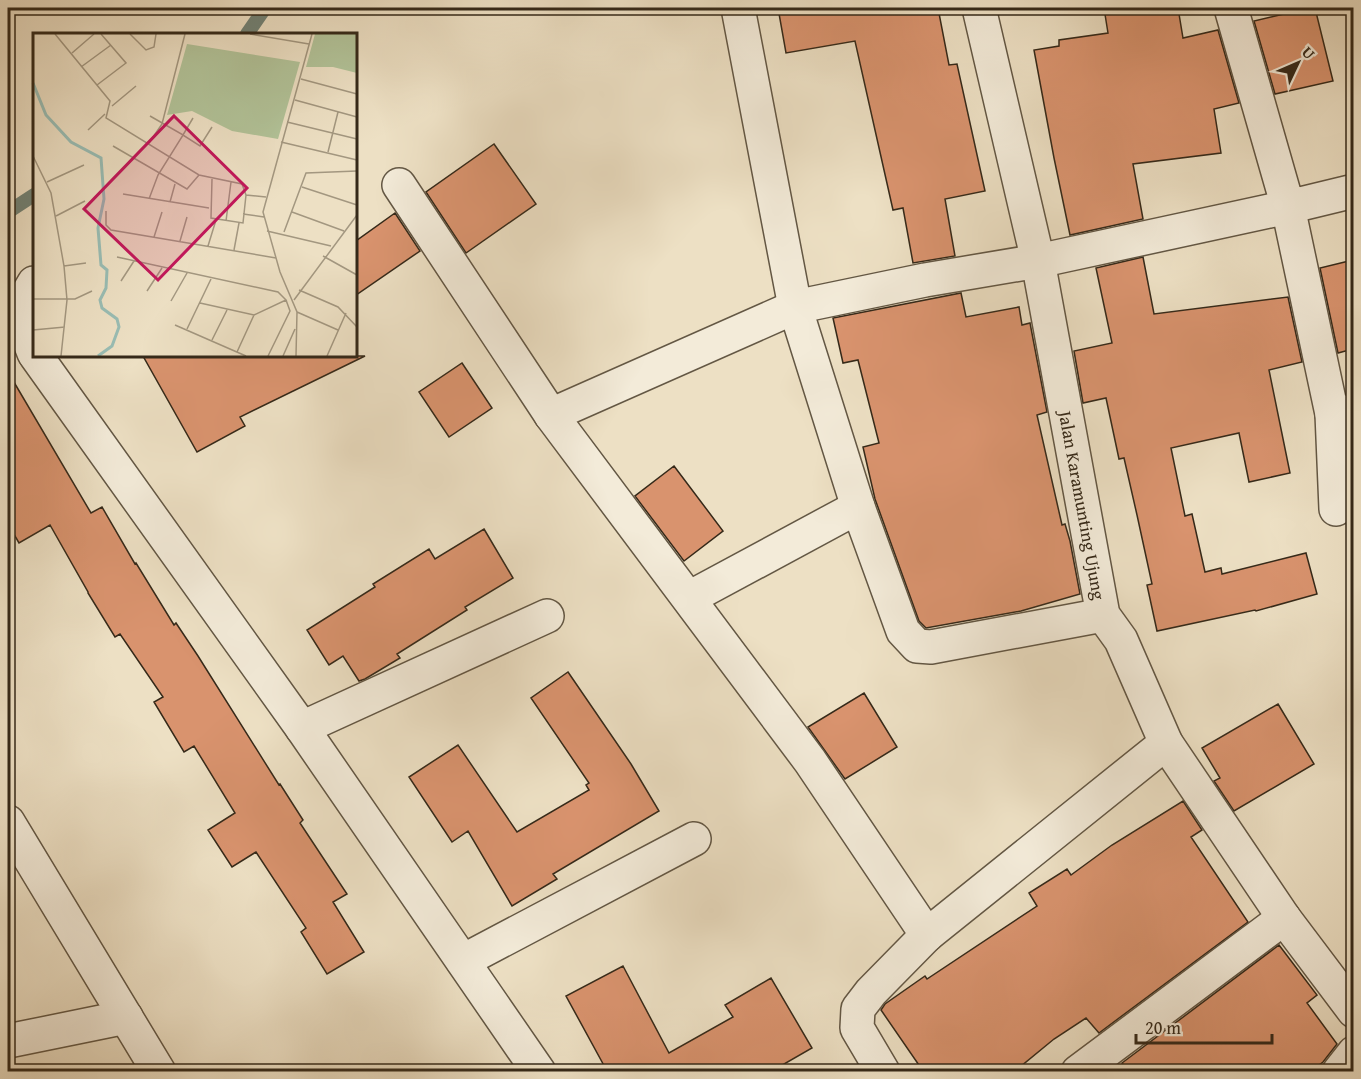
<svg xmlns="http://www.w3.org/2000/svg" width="1361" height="1079" font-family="'Gentium Book Plus',serif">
	<rect width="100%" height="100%" fill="#ede0c4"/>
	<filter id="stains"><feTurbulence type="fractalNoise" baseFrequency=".00333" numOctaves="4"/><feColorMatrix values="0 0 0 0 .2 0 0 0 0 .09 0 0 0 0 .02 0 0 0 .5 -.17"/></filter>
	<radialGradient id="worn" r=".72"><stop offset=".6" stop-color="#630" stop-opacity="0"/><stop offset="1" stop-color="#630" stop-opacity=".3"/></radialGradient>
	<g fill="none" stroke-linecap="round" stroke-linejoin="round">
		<path stroke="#718276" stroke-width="14" d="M247,34l18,-26
			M8,212l26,-17"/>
	</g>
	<path fill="#d9936e" stroke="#352919" stroke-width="1.5" d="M778,8h160l11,57 8,-1 28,127 -40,8 10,57 -42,7 -10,-55 -10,2 -38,-169 -69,12z
		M1104,8h74l5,30 35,-8 21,73 -25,6 7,44 -88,11 10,55 -73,16 -16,-77 -20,-108 25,-4v-6l49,-7z
		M1310,8h5l18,73 -58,13 -21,-73z
		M494,144l42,60 -70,49 -40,-61z
		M395,213l25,38 -64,44v-54z
		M1143,257l11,57 134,-17 14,65 -33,8 21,103 -41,9 -10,-49 -68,15 14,68 7,-2 13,58 16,-4 1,6 84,-21 11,41 -61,17 -1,-1 -98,21 -10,-46 5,-1 -15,-69 -13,-57 -5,1 -13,-61 -23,5 -9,-52 38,-8 -16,-75z
		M1353,260v89l-15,4 -18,-85z
		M961,293l5,24 53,-10 3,18 8,-2 17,89 -10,3 25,110 3,-1 5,17 10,53 -59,17 -95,17 -7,-7 -44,-122 -12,-52 16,-4 -21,-83 -15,3 -10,-45z
		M143,356h222l-125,61 5,9 -48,26z
		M462,363l30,45 -43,29 -30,-45z
		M8,372l83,141 11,-6 33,57 1,-1 38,62 2,-2 22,33 81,129 1,-1 23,36 -3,3 47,71 -14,8 31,50 -37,22 -26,-42 5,-4 -50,-76 -24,15 -24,-37 27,-17 -41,-67 -10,6 -30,-50 9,-5 -43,-63 -5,3 -27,-44v-1l-38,-67 -31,18 -11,-19z
		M674,466l49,65 -39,30 -49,-65z
		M484,529l29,49 -48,29 2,3 -70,44 3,4 -35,21 -6,2 -16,-25 -14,9 -22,-35 68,-43 -2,-3 56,-35 6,10z
		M568,672l63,92 28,47 -106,63 4,5 -45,27 -44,-75 -16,11 -43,-65 49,-32 59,87 72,-42 -3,-5 3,-2 -58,-85z
		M864,693l33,54 -52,32 -37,-52z
		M1278,704l36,60 -80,47 -20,-30 6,-3 -18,-30z
		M1183,801l19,29 -11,7 57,85 -149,111 -13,-15 -32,21 -39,32h-92l-42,-61 4,-6 40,-28 2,3 110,-73 -8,-13 38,-24 4,6 41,-30z
		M1279,945l38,50 -10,8 30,41 -14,18 -12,9h-182l-7,-8z
		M623,966l46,87 64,-36 -8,-12 46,-27 41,70 -40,23h-165l-41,-75z"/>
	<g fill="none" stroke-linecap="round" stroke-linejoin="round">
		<g stroke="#635744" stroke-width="36">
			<g id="minor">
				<path d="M738,8l57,299 63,200 45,124 14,15 14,1 172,-32"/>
				<path id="s1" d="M979,8l59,253 65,354 18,25 45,103 118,175 70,93"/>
				<path d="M1231,8l57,199 66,-16"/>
				<path d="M399,185l152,230 259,346 117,174"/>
				<path d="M34,283l-7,12 -8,20 15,38"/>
				<path d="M36,356l266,372 237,344"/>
				<path d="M1332,414l4,95"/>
				<path d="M551,415l244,-108 130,-27 113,-19 250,-54 44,207 22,-3"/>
				<path d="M689,598l169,-91"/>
				<path d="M302,728l245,-112"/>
				<path d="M8,822l151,250"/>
				<path d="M463,961l231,-122"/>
				<path d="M8,1041l118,-24"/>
				<path d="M883,1072l-26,-44 1,-19 13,-17 56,-57 239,-192"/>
				<path d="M1078,1072l206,-154"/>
				<path d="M1339,1072l15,-19"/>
			</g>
		</g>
		<use href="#minor" stroke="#f3ebd9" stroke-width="33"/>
	</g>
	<g text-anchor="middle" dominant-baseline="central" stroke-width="4.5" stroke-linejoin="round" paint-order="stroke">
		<g font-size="18" fill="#352919" stroke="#f3ebd9">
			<text stroke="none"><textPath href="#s1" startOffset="508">Jalan Karamunting Ujung</textPath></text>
		</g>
	</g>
	<g transform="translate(33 33)">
		<rect width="324" height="324" fill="#ede0c4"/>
		<path d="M282,1h42v39l-24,-6h-27zM154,11l113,18 -22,77 -46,-8 -40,-20 -25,4z" fill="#b2c399"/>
		<path fill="none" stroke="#99bdb4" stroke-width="3" d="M0,50l13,32 25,27 30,16 3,41 -6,29 3,37 6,5 -1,18 -6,12 2,8 15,11 2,8 -7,19 -14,10"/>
		<path fill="none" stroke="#a39780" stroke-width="1.5" d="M22,1l55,67 -4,17 93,57 43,9 4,11 20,2M97,1l16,16 8,-3 2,-13M217,1l59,10M39,20l22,-19M48,34l30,-22M268,46l56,15M64,52l29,-22 -25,-29M262,67l62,17M79,73l24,-20M117,83l33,19 10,-17M254,89l70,17M55,97l17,-16M248,109l76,18M116,110l13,-19 23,-90M80,113l74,43 12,-14M295,119l10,-40M0,123l18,37 13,73 3,34 -6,56M179,146l-1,39 32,5 3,-28M14,149l37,-17M269,154l55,18M90,161l86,14M116,166l9,-24 25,-40 17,11 12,-19M137,169l5,-18M73,178v14l5,5 165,28M259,179l52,19M210,181l21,3M23,183l29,-15M193,188l5,-39M234,198l64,15M251,199l22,-59 51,-2M121,204l8,-25M147,208l7,-24M175,213l8,-26M201,217l5,-27M290,223l34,19M84,224l161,35 8,8 -32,15 -54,-12M31,233l22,-3M88,248l13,-20M266,257l39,17 19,20M114,258l15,-23M0,266h42l17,-8M261,267l63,-85M138,268l16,-28M264,279l41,18M142,292l71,31M154,296l24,-50M0,297l32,-3M179,307l15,-30M204,319l17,-37M235,323l22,-45 -4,-11M250,323l12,-27M263,323l1,-44 -17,-40 -17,-60 49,-178M294,323l19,-43"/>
		<path fill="#c2185b" fill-opacity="0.15" stroke="#c2185b" stroke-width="3" d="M141,83l73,72 -89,92 -74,-71z"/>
		<rect width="324" height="324" fill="none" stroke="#352919" stroke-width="3"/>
	</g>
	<rect width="1361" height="1079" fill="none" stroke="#ede0c4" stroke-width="30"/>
	<rect x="9" y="9" width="1343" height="1061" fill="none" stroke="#352919" stroke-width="3"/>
	<rect x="15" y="15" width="1331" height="1049" fill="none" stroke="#352919" stroke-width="1.5"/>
	<g transform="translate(1298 63) rotate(46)" stroke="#f3ebd9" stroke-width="4.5" paint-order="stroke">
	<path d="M0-4.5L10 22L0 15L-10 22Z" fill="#352919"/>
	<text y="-9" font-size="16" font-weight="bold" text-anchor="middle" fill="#352919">U</text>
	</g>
	<path d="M1136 1034v9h136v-9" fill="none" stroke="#352919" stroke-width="3"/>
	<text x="1145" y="1034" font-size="18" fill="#352919" stroke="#f3ebd9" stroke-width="4.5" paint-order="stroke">20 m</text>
	<rect width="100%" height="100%" filter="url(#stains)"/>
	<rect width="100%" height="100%" fill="url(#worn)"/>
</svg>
